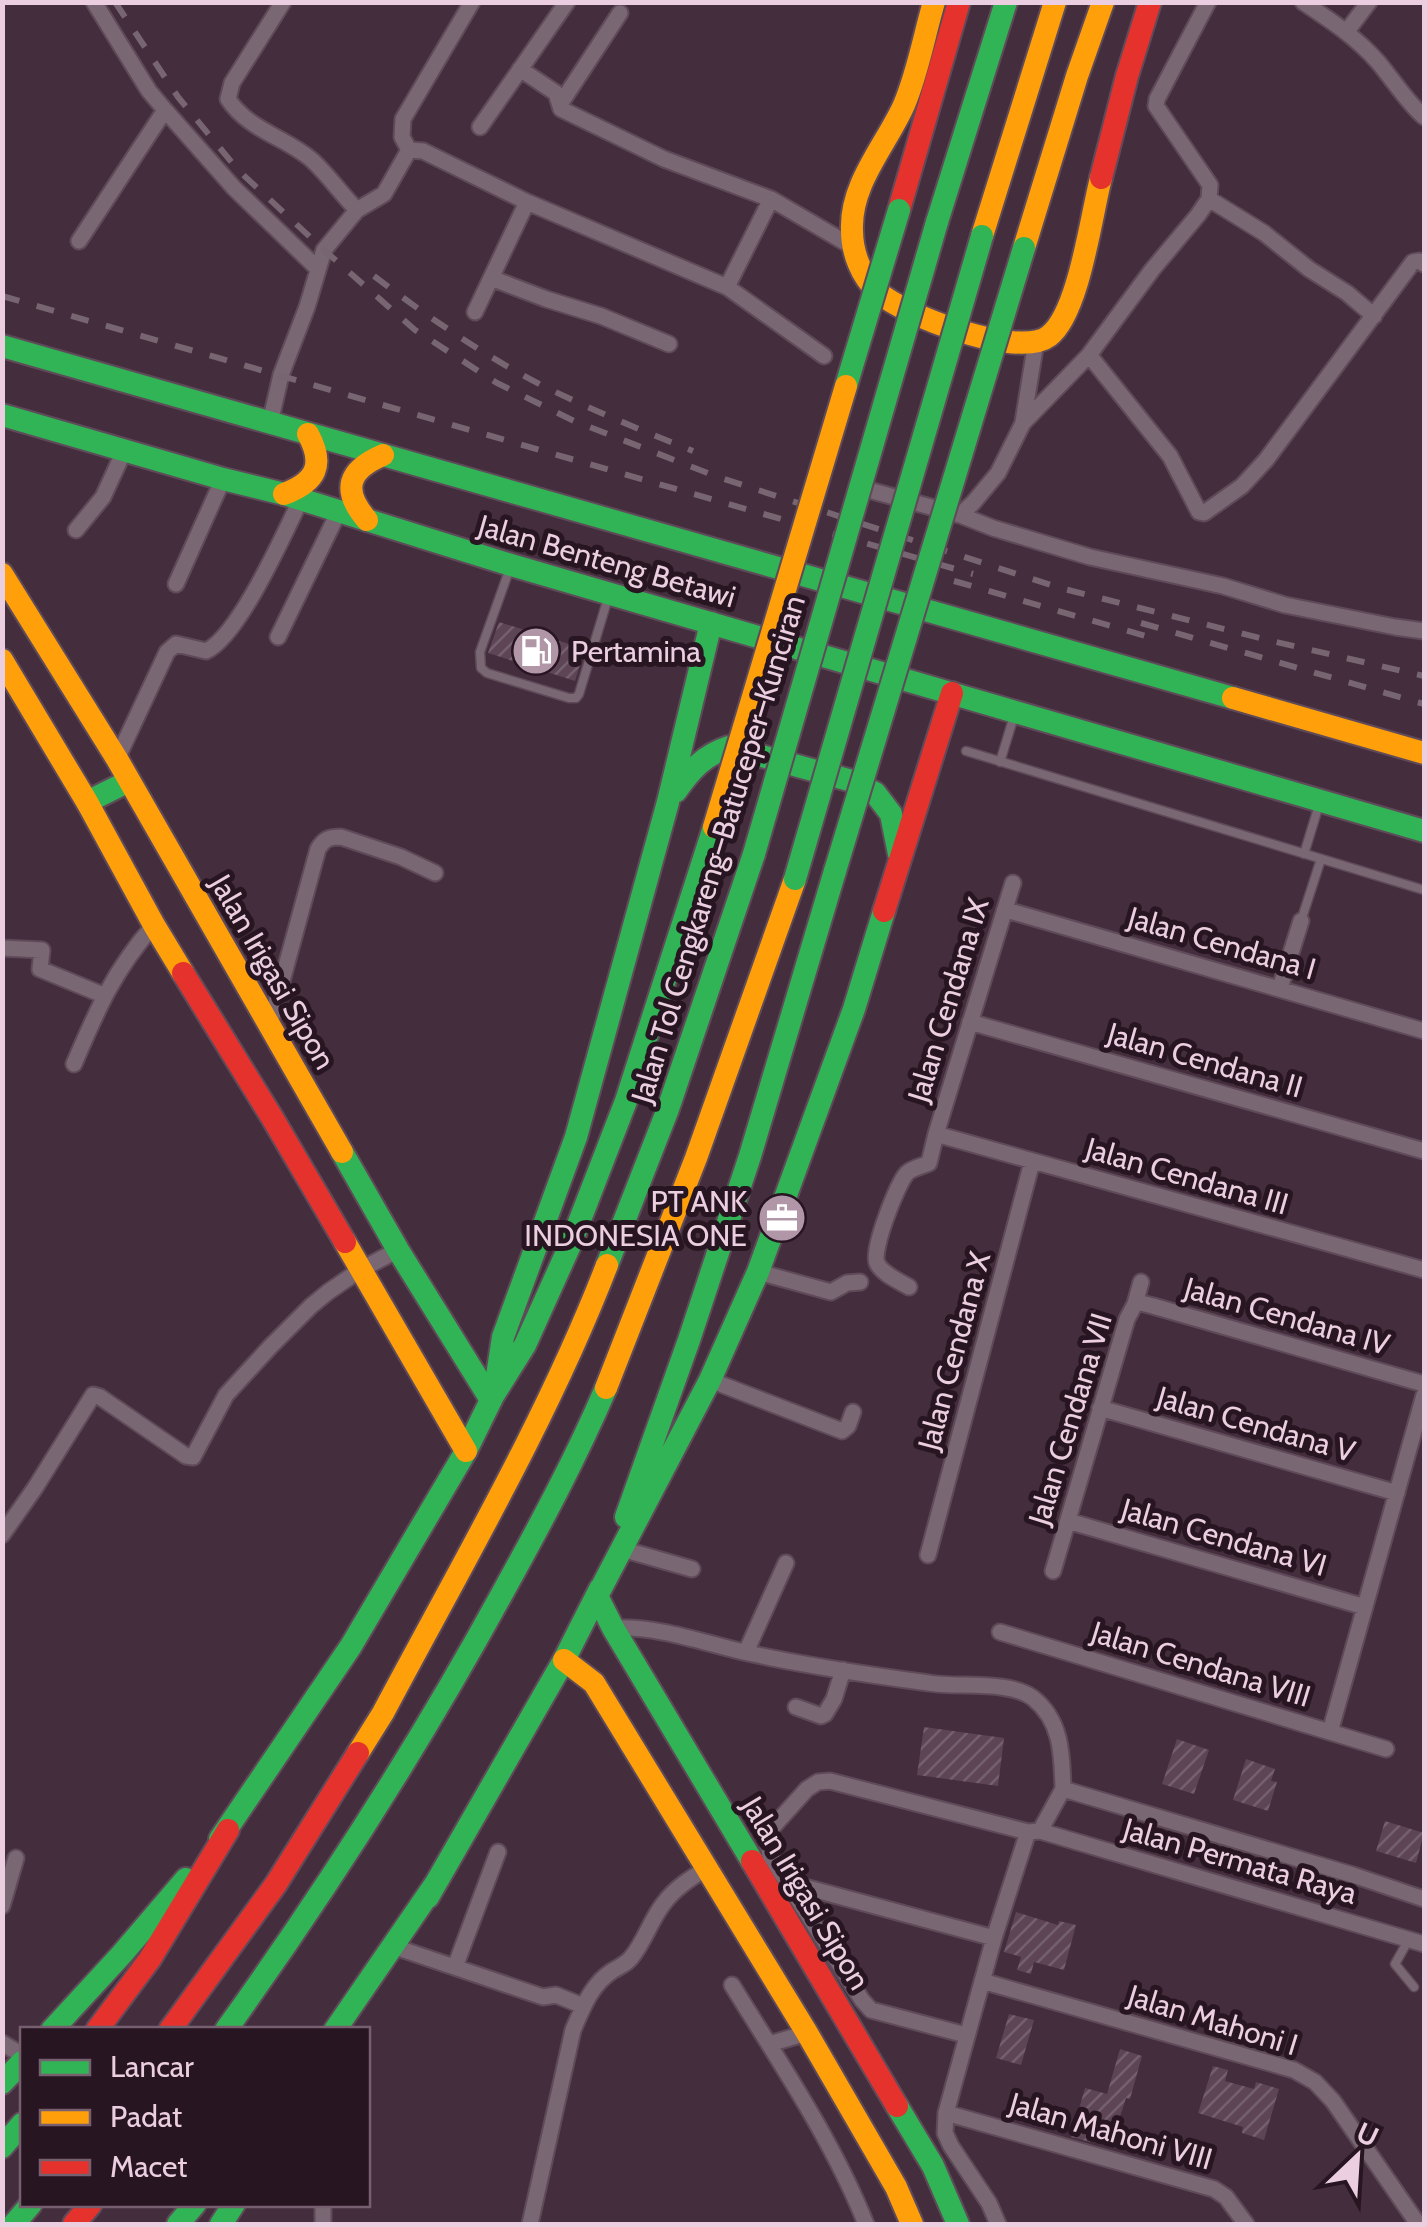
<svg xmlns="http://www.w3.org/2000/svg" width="1427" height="2227" font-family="Cabin,sans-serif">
	<defs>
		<pattern id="building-hatch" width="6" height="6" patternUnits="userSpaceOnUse" patternTransform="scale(2.5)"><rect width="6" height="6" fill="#5d4556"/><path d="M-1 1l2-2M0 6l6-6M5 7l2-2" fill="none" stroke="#745f6e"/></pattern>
	</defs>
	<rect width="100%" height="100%" fill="#442d3d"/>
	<path fill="url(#building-hatch)" d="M499,622l86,27 -10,32 -87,-28z
		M924,1727l80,11 -6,48 -81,-11z
		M1177,1739l32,11 -15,44 -32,-10z
		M1246,1759l29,10 -4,12 6,1 -9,29 -35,-11z
		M1385,1821l39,12 -8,30 -40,-12z
		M1016,1912l42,13 1,-4 17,4 -12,45 -30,-8 -3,12 -14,-4 4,-13 -17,-5z
		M1009,2014l25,6 -13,45 -25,-7z
		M1120,2049l22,7 -12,43 -4,-1 -11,34 -20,-6 -5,16 -19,-5 14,-49 22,6z
		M1213,2066l15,4 -3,11 29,8 2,-7 23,7 -15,51 -22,-7 1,-6 -45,-14z"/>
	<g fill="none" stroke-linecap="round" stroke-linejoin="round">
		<g stroke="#5f4a59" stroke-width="11">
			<path id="lane" d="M510,568l-30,84 1,16 6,5 82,25h7l3,-4 29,-96
				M966,751l458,139
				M1000,762l14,-46
				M1304,854l15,-49
				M1301,921l20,-62
				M1409,1939l-14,25 19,23"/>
		</g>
		<g stroke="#5f4a59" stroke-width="19">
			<path id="street" d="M94,2l55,89 16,19 69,78 84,81
				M283,2l-51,81 -4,16c21,32 60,39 85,62 16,15 29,34 44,49
				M1303,2c27,18 53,35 75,60 16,19 28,39 46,55
				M1347,31l22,-29
				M520,69l36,24 5,16 103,50 107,40 -44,88
				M561,103l59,-90
				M480,127l87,-125
				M409,150l14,1 104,51 200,85 97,69
				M409,150l-7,-13 1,-18 69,-117
				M771,199l82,48
				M1209,199l55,34 45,36 38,24 27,23
				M79,241l86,-131
				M491,278l55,21 55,17 68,28
				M475,312l52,-110
				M1089,355l81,101 29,56 5,1 38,-27 24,-26 147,-198 6,-1 5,3
				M1023,422l13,-80
				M270,423l11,-48 26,-68 17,-57 33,-40 27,-16 25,-44
				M865,489l95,26 13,-12 25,-30 25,-50 66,-68 63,-85 46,-55 11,-16 1,-14 -54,-79 1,-7 51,-97
				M960,515l33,13 97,29 133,29 62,19 110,22 29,4
				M76,530l27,-33 22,-48
				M176,584l47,-105
				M278,637l61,-126
				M117,759l50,-107 9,-8 30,7c33,-15 78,-117 95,-152
				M1004,911h6l414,120
				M2,948l40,2 -2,19 63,26
				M1280,988l21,-67
				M970,1022l454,129
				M270,1025l48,-176c6,-10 11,-12 23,-12l60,20 34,16
				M74,1064c23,-54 40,-94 80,-139
				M936,1134l488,136
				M758,1272l73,20 16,-9 13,-1
				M909,1287c-10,-6 -27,-13 -32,-24 -6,-12 20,-79 30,-90 5,-5 16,-7 22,-10l7,-29 77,-251
				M1135,1304l6,-1 12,3 271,78
				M710,1380l132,51 6,-5 5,-14
				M1100,1408l297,85
				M1068,1521l297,86
				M2,1535l33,-47 58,-93 7,2 86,59 7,1 33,-62 44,-48 41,-41 17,-14 32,-22 38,-20
				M622,1549l70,20
				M928,1555l104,-393
				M1053,1571l74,-252 8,-15 6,-22
				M613,1628c47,-2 90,15 135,25 59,13 121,22 181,30 29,5 81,-3 104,15 29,23 29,57 30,91
				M1000,1632l386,117
				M746,1652l40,-89
				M796,1707l25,9 4,-2 9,-15 9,-29
				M1330,1732l94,-337
				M1040,1831l23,-42 290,86 71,24
				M786,1882l208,56
				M2,1906l14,-48
				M398,1948l145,49 13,-2 27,11
				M455,1967l43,-115
				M982,1981l312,89 21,12 18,19 85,123
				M732,1985c48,78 100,154 134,239
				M966,2035l-95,-25 -9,-10 -92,-144 -2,-15 3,-12 36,-40 11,-7 12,-1 198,51 12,-1 384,113
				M2,2043l20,12
				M769,2044l38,-11
				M946,2113l268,76 12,8 20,27
				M323,2224v-20
				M530,2224l43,-194c10,-23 18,-45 39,-59 8,-5 13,-6 19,-13 14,-17 20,-39 33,-55 11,-15 27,-25 43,-35
				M998,2224l-9,-21 -38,-57 -6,-13 1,-20 48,-175 34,-106"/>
		</g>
		<g stroke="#5f4a59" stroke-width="26">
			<path id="fast" d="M937,222l69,-220
				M2,346l1231,352
				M2,415l221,64 61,15 227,71 913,266
				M676,791c15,-21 28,-36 53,-44l123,34 23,12 16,21 8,40
				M87,802l42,-21
				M342,1152l56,98 93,150
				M607,1265l61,-156 86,-255
				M496,1383l7,-46 73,-200 92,-335 43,-179
				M626,1517l63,-177 61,-184 85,-285
				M220,1839l131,-193 115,-195 27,-55 32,-51 46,-102 55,-142 88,-274
				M752,1861l-139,-233 -16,-32 113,-216 48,-108 96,-263 30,-98
				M428,1897l136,-237 36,-71
				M52,2030l70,-76 64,-75
				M226,2030c101,-141 194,-286 277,-438 37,-67 73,-134 103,-204
				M335,2030l101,-147
				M2,2083l20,-21
				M897,2106l36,60 25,58
				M2,2147l20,-23
				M14,2224l17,-20
				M178,2224l17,-20
				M221,2224l13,-20"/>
		</g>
		<g stroke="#5f4a59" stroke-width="26">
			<path id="slow" d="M934,2c-10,34 -16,70 -30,103 -18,40 -54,79 -52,125 0,23 9,46 26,62 26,24 141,67 171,44 30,-23 42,-120 52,-158
				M982,236l73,-234
				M1024,248l53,-172 26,-74
				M284,494c32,-12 41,-29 24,-60
				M367,520c-26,-30 -19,-50 16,-65
				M2,574l115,185 225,393
				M2,660l85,142 67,123 29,48
				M1233,698l191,55
				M345,1242l121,209
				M606,1388l90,-230 99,-279
				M564,1660l30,23 213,350 89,154 16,37
				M358,1753l25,-40c77,-145 165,-295 224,-448"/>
		</g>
		<g stroke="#5f4a59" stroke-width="26">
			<path id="jam" d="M1101,178l26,-102 23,-74
				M899,210l60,-208
				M884,911l68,-218
				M183,973l90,146 72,123
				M752,1861l145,245
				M97,2030l53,-71 78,-129
				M170,2030l106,-146 82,-131
				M74,2224l17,-20"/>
		</g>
		<use href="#lane" stroke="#796773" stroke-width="8"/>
		<use href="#street" stroke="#796773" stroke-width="15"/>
		<use href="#fast" stroke="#30b455" stroke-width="22"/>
		<use href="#slow" stroke="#ff9f0a" stroke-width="22"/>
		<use href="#jam" stroke="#e5322d" stroke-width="22"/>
		<path stroke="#776571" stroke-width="6" stroke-dasharray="18 18" stroke-linecap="butt" d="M115,2l63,95 60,73 86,80 91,80 82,53 77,38 144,56 342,111 212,53 152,35
			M374,276c54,41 109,79 169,110 49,24 100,45 150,65
			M2,296l971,278
			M954,581l202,58
			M1141,623l283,81"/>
		<g stroke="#5f4a59" stroke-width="26" stroke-linecap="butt">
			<path id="fast-bridge" d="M846,386l53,-176
				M754,854l183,-632
				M835,871l189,-623
				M795,879l187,-643"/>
		</g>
		<g stroke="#5f4a59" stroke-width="26" stroke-linecap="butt">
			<path id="slow-bridge" d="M714,827l132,-441"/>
		</g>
		<use href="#fast-bridge" stroke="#30b455" stroke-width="22"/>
		<use href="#slow-bridge" stroke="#ff9f0a" stroke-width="22"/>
	</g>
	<defs>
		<g id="fuel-disc" transform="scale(2.5)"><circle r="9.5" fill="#b196a7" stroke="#281522"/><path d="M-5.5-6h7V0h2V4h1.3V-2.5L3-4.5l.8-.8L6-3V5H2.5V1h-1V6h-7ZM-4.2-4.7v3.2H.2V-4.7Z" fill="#fff"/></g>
		<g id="office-disc" transform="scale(2.5)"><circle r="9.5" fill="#b196a7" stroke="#281522"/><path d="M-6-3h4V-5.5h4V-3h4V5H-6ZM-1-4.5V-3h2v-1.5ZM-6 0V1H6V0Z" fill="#fff"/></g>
	</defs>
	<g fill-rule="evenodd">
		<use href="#fuel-disc" x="536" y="651"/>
		<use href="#office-disc" x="782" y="1218"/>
	</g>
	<g text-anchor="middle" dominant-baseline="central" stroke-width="10" stroke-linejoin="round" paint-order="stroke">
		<g font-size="30" fill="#ebcfe0" stroke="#281522">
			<text transform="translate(607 561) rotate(16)">Jalan Benteng Betawi</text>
			<text transform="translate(718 849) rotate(-73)">Jalan Tol Cengkareng–Batuceper–Kunciran</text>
			<text transform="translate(1222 943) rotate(16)">Jalan Cendana I</text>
			<text transform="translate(273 972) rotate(60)">Jalan Irigasi Sipon</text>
			<text transform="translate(948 1000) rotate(-73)">Jalan Cendana IX</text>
			<text transform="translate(1205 1060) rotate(16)">Jalan Cendana II</text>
			<text transform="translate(1187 1176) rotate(16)">Jalan Cendana III</text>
			<text transform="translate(1287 1316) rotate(16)">Jalan Cendana IV</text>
			<text transform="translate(954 1351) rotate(-75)">Jalan Cendana X</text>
			<text transform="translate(1070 1419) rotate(-73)">Jalan Cendana VII</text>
			<text transform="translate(1256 1424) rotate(16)">Jalan Cendana V</text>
			<text transform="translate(1224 1537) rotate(16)">Jalan Cendana VI</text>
			<text transform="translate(1201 1664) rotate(17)">Jalan Cendana VIII</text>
			<text transform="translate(1240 1861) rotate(16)">Jalan Permata Raya</text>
			<text transform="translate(806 1893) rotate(59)">Jalan Irigasi Sipon</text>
			<text transform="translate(1213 2020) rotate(17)">Jalan Mahoni I</text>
			<text transform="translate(1111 2131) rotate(16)">Jalan Mahoni VIII</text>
		</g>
		<g font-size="30" fill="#ebcfe0" stroke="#281522" text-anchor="start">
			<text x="571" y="651">Pertamina</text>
			<text x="747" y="1201" text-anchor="end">PT ANK<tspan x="747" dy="34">INDONESIA ONE</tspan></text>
		</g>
	</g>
	<rect width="1427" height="2227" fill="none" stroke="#ebcfe0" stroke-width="10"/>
	<rect x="20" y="2027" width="350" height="180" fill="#281522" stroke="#765f6e" stroke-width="2.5"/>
	<rect x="40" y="2060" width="50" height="15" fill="#30b455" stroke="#765f6e" stroke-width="2.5"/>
	<text x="110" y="2077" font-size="30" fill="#ebcfe0">Lancar</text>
	<rect x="40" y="2110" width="50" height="15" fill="#ff9f0a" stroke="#765f6e" stroke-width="2.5"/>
	<text x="110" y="2127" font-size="30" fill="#ebcfe0">Padat</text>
	<rect x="40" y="2160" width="50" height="15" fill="#e5322d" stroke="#765f6e" stroke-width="2.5"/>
	<text x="110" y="2177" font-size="30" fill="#ebcfe0">Macet</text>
	<g transform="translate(1357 2157) rotate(25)" stroke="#281522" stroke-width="8" paint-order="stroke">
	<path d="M0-8L18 38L0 25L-18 38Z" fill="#ebcfe0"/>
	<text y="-15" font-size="28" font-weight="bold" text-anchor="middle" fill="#ebcfe0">U</text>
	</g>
</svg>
